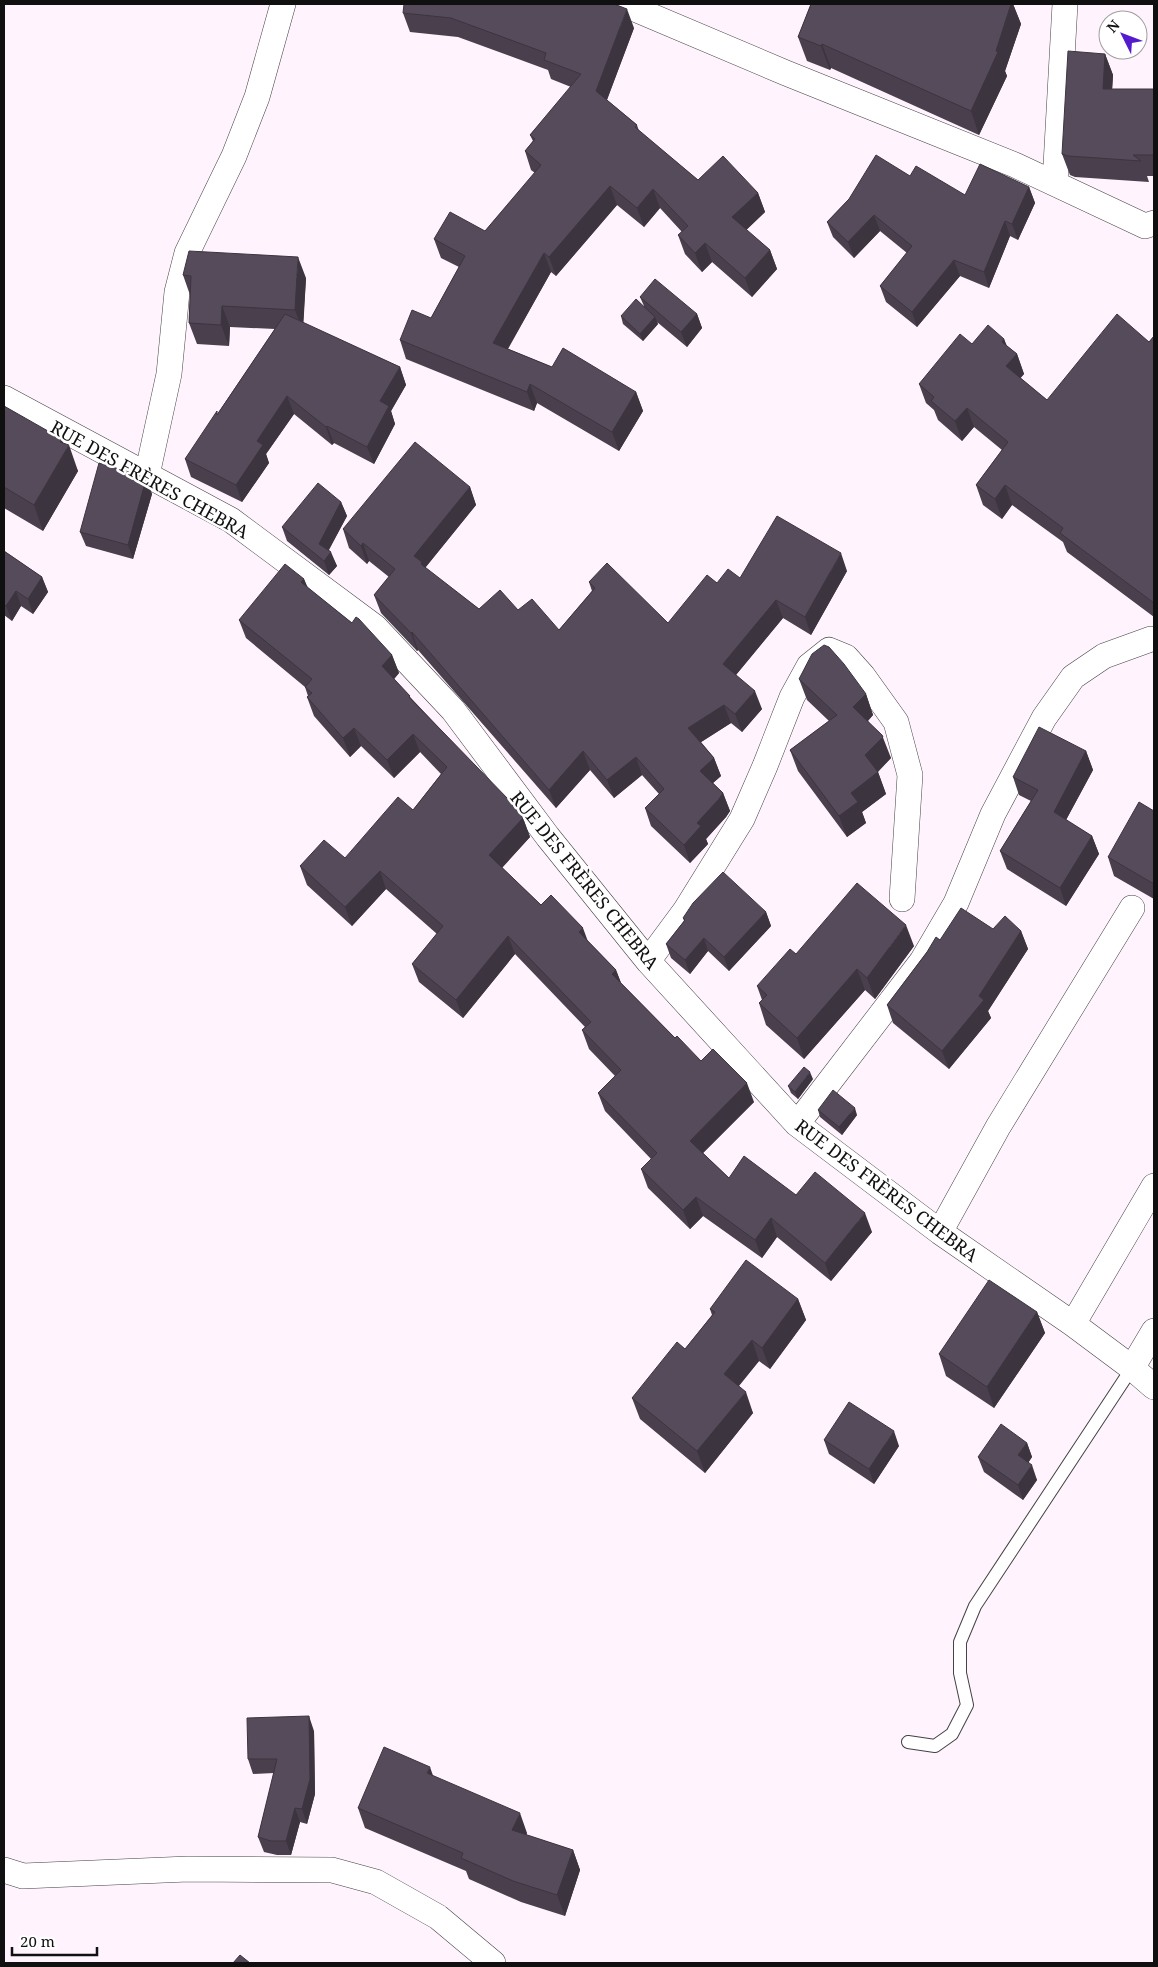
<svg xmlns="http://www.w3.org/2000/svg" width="1158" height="1967" font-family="'Noto Serif',serif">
	<rect width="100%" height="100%" fill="#fff3fd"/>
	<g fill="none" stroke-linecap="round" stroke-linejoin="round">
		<g stroke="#434343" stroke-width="14">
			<path id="service" d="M908,1742l27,4 17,-12 15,-29 -7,-32v-31l15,-36 157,-238"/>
		</g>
		<g stroke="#434343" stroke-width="26">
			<path id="minor" d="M623,4l163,69 229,92 130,61 9,-3
				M1055,183l10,-179
				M4,398l227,122 144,107 78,83 95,127 100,124 149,163 143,108 133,92 59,44 22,19
				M147,475l22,-101 8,-82 10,-39 47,-97 23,-59 26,-93
				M648,961l37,-50 57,-92 23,-53 27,-69 17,-31 20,-16 17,7 17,19 33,46 14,53 -8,124
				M797,1124l125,-163 34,-58 37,-89 51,-96 29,-41 31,-21 47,-17
				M940,1232l58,-105 134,-219
				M1073,1324l81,-138
				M1132,1368l22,-37
				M4,1870l19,6 165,-7 144,1 44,12 62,35 55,46"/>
		</g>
		<use href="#service" stroke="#fff" stroke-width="12"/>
		<use href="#minor" stroke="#fff" stroke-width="25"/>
	</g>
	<path fill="#4a404d" d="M811,4h202l8,20 -16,47 2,5 -28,59 -148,-67 -1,2 -23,-9 -9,-24z
		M403,13l231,15 -27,72 30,25 2,6 59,49 60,13 7,19 -19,18 24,20 7,19 -25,28 -40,-35 -10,10 -17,-18 -7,-19 4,-3 -22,-24 -16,19 -27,-22 -61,71 -5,-4 -43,77 44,18 84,25 7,19 -24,40 -82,-48 -3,8 -128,-52 -6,-19 31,-22 28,-51 -18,-9 -7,-19 51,-8 50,-58 -4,-3 -6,-19 8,-10 -3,-6 41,-48 -20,-8 -3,-9 -90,-33 -48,-5z
		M1105,54l8,21 -1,14h42v87h-7l2,6 -74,-5 -5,-2 -8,-21z
		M910,176l55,19 64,-8 6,16 -17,37 -8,-4 -21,52 -29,-12 -43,51 -31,-25 -6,-16 27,-33 -27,-22 -26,27 -21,-21 -6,-15 22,-23z
		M183,275l123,3 -3,45 97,44 6,18 -15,26 4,13 -21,40 -40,-21 -2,2 -38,-31 -28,40 3,9 -27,39 -51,-25 -6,-18 33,-46 57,-84 -45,-2 -1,19 -32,-2 -8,-21 1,-28z
		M640,297l57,17 5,14 -15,19 -30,-25 1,2 -15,17 -20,-17 -2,-8 23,-10z
		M1154,336v281l-87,-65 -4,-10 -51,-37 -10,14 -19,-14 -7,-20 26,-35 -28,-23 -12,14 -24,-21 -4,-10 -8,-7 -7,-19 53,-40 32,-5 3,7 10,8 7,20 -4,4 27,22 102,-58z
		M4,406l59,37 15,28 -35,60 -39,-23z
		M146,479l6,15 -19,65 -47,-13 -6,-14z
		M470,487l6,18 -51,63 54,41 39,1 41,20 33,-39 -3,-9 79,41 49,-40 23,-5 107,-7 -36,64 -28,-17 -47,57 26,34 -20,23 -11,-9 -30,19 13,16 7,18 -8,7 10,10 7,18 -4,6 -20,22 2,5 -18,19 -39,-37 -6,-18 14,-14 -17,-19 -28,23 -24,-28 -34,38 -138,-158 -1,1 -36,-38 -7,-18 15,-18 -20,-16 -2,3 -18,-16 -6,-19z
		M341,502l6,14 -18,34 8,16 -8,9 -42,-34 -5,-14z
		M4,551l38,26 6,15 -15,22 -12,-8 -9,15 -8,-6z
		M304,579l4,9 44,35 40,32 7,18 -5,6 18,20 111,119 7,19 -28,31 39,37 46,35 29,30 5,13 54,55 26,23 53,41 -51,51 26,25 67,17 76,37 -41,49 -54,-44 -15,21 -59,-42 -13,13 -42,-41 -7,-19 10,-10 -46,-48 -7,-18 17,-17 -26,-27 -7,-19 3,-3 -70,-73 -52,64 -44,-36 -7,-18 25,-30 -51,-45 -34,37 -45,-41 -7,-19 45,-8 68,-48 28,-36 -21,-22 -26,26 -33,-32 -11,11 -36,-41 -7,-19 1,-1 -3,-9 -59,-49 -7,-18z
		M799,679l67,15 7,21 -5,6 23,37 -13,14 8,22 -24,18 4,11 -19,14 -49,-66 -8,-21 39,-29 -22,-21z
		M1086,751l7,19 -27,50 26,16 7,18 -33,52 -59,-37 -7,-18 31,-50 -12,-6 -6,-18z
		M1154,811v88l-40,-23 -6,-19z
		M766,912l5,14 -42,45 -21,-20 -18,23 -19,-16 -5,-14 18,-23 -1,-3z
		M993,929l28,2 7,18 -40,62 3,7 -42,51 -56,-46 -6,-18 40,-53 13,-12z
		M914,946l-39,53 -10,-9 -61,69 -38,-34 -7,-22 3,-3 -5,-14 39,-32z
		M813,1079l-15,20 -7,-6 -3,-7z
		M818,1110l39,5 -15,20 -22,-18z
		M798,1299l8,21 -36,49 -11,-8 -20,25 14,27 -48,60 -65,-54 -8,-21 53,-49 27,-34 -2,-6z
		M1037,1312l8,21 -51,75 -48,-32 -7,-22z
		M824,1440l75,6 -25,38 -45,-30z
		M1027,1443l5,14 -4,6 9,17 -14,20 -39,-28 -6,-15z
		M314,1731l1,63 -8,30 -7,-2 -9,33h-14l-13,-3 -6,-15 16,-64 -21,1 -5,-15z
		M433,1776l94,57 -1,2 47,15 7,20 -15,46 -44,-14 -52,-23 -3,-8 -101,-43 -7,-20z"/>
	<path fill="#3c343f" d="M1011,4h2l8,20 -16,47 2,5 -28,59 -8,-24 25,-60z
		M627,9l7,19 -31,82 -7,-19z
		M822,44l9,24 -1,2 -9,-24z
		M1105,54l8,21 -2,35 -8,-21z
		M610,186l7,19 -61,71 -7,-19z
		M1029,187l6,16 -17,37 -6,-16z
		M653,189l7,19 -16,19 -7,-19z
		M758,193l7,19 -26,25 -7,-20z
		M874,215l6,16 -26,27 -6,-16z
		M1005,221l5,15 -21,52 -5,-16z
		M705,243l7,19 -10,10 -7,-19z
		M770,250l7,19 -25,28 -7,-19z
		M544,253l7,19 -51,90 -7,-19z
		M298,257l8,21 -3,53 -8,-21z
		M954,260l6,16 -43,51 -5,-15z
		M222,306l8,21 -1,19 -8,-21z
		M697,314l5,14 -15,19 -6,-15z
		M655,317l3,7 -15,17 -3,-7z
		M1004,339l7,20 -9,-17z
		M1017,354l7,20 -10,12 -8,-20z
		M400,367l6,18 -15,26 4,13 -21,40 -7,-17 13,-46z
		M530,384l7,19 -3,8 -7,-19z
		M636,392l7,19 -24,40 -7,-19z
		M287,396l7,18 -28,40 3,9 -27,39 -6,-17 21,-44z
		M967,408l7,19 -12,14 -7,-20z
		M327,426l7,17 -2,2 -6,-18z
		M62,439l4,11 3,-5 9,26 -35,60 -9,-26z
		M146,479l6,15 -19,65 -5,-14z
		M1005,485l7,20 -10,14 -7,-20z
		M470,487l6,18 -51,63 -11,-12z
		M341,502l6,14 -23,42 -5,-14z
		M363,543l6,18 -2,3 -6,-18z
		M331,552l6,14 -8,9 -5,-14z
		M841,553l6,18 -36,64 -6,-18z
		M42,577l6,15 -15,22 -5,-15z
		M304,579l7,19 -10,-16z
		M16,591l5,15 -9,15 -6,-15z
		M776,600l7,18 -53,64 -7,-18z
		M412,632l6,18 -1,1 -6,-18z
		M392,655l7,18 -10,12 -7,-19z
		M755,691l7,18 -20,23 -7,-18z
		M866,694l7,21 -12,13 -8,-21z
		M724,705l7,18 -36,23 -7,-18z
		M354,728l7,18 -11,11 -7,-19z
		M413,734l7,18 -26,26 -7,-18z
		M882,735l9,23 -18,18 -8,-21z
		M583,751l7,19 -34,38 -7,-18z
		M1086,751l7,19 -33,61 -6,-19z
		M636,757l6,18 -28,23 -7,-18z
		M714,758l7,18 -15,13 -6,-18z
		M878,772l8,22 -24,18 4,11 -19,14 -8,-21 12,-23z
		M723,793l7,18 -4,6 -20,22 2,5 -18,19 -6,-18 13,-22z
		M523,818l7,19 -34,37 -7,-19z
		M1092,836l7,18 -33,52 -6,-18z
		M380,871l6,18 -34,37 -7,-19z
		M766,912l5,14 -42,45 -5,-14z
		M906,925l8,21 -39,53 -8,-21z
		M583,928l7,19 -11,-15z
		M1021,931l7,18 -40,62 3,7 -42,51 -7,-18 37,-55z
		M508,936l7,18 -52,64 -7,-18z
		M704,938l4,13 -18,23 -5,-14z
		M857,969l8,21 -61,69 -7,-21z
		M616,970l7,18 -11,-14z
		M810,1072l3,7 -15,20 -3,-7z
		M747,1083l7,19 -57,57 -7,-18z
		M855,1108l2,7 -15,20 -3,-8z
		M696,1197l7,19 -13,13 -7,-19z
		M865,1213l7,19 -41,49 -6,-18z
		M771,1218l6,19 -15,21 -7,-18z
		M798,1299l8,21 -36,49 -8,-21z
		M1037,1312l8,21 -51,75 -7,-21z
		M752,1340l7,21 -28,34 -7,-21z
		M746,1392l7,21 -48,60 -8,-22z
		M894,1431l5,15 -25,38 -5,-15z
		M1027,1443l5,14 -9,13 -5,-15z
		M1032,1465l5,15 -14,20 -5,-15z
		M309,1716l5,15 1,63 -8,30 -5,-15z
		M430,1767l7,20 -10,-14z
		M295,1808l5,14 -9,33 -5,-14z
		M520,1813l7,20 -8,17 -7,-20z
		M573,1850l7,20 -15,46 -8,-21z"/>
	<path fill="#564b5a" stroke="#3c343f" d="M404,4h210l13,5 -31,82 41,34 -2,2 63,53 25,-24 35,37 -26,24 38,33 -25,28 -40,-35 -10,10 -17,-18 10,-9 -35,-37 -16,19 -27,-22 -61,71 -5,-4 -51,90 59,24 11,-19 73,44 -24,40 -82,-48 -3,8 -127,-52 12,-30 19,8 34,-62 -31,-17 16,-27 35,19 56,-66 -16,-14 10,-12 -5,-4 51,-61 -37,-14 2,-7 -95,-35 -48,-5z
		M811,4h200l-15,47 2,1 -27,59 -149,-67 -1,2 -23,-9z
		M1068,51l37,3 -2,35h51v66h-21l8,6 -73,-5 -6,-2z
		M876,155l34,21 6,-10 49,29 15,-31 49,23 -17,37 -7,-3 -21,51 -30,-12 -42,52 -32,-26 32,-40 -38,-31 -26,27 -21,-20 22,-23z
		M189,251l109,6 -3,53 -73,-4 -1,19 -32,-2 2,-47 -8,-1z
		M655,279l42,35 -16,18 -41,-35z
		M636,299l19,18 -15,17 -19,-18z
		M285,314l115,53 -20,34 9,5 -22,41 -40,-21 -1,1 -39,-31 -30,45 6,4 -27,40 -51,-26 32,-48v4z
		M1117,314l32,28 5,-6v267l-94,-70 3,-5 -58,-43 -10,14 -19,-14 32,-43 -41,-34 -12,13 -24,-20 3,-4 -15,-13 41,-50 12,10 16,-19 16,14 -2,3 15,12 -11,12 41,34z
		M4,406l58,33 -2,3 9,3 -35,60 -30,-18z
		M415,442l55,45 -56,69 8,6 -1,2 58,45 21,-19 18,20 14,-11 27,31 36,-42 -6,-6 18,-19 61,60 39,-48 10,8 11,-14 12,9 37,-62 64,37 -36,64 -29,-17 -53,64 32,27 -20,23 -11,-9 -36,23 26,30 -14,13 23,22 -4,6 -22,24 4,3 -17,19 -39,-37 19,-19 -28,-32 -29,23 -24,-29 -34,39 -137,-158 -1,1 -37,-38 21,-26 -32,-26 -2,3 -18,-17z
		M99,463l37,11 10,5 -18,66 -48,-13z
		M318,483l23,19 -22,42 12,8 -7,9 -42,-34z
		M4,551l38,26 -14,22 -12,-8 -10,15 -2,-2z
		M285,564l19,15 -3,3 51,41 4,-6 3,2 33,36 -10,11 28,30 -1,1 101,104 13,17 -34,37 52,50 10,-10 32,33 -4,4 37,38 -4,4 63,64 2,-2 24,25 12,-12 34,34 -57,58 39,37 15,-22 52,39 19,-23 50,41 -40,50 -54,-45 -16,22 -59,-43 -13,13 -42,-41 16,-16 -59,-60 23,-23 -39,-40 9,-8 -83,-86 -52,64 -44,-36 31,-38 -63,-55 -35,36 -45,-41 24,-26 21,18 53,-61 15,13 34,-43 -34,-33 -26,26 -33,-32 -11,10 -36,-41 5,-4 -7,-6 7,-8 -73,-59z
		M824,645l5,2 15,17 22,30 -13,13 29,28 1,2 -18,18 13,17 -27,21 7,9 -19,14 -49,-66 47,-35 -38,-36 13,-25z
		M1039,727l47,24 -32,61 38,24 -32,52 -60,-37 38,-61 -25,-13z
		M1139,802l15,9v73l-46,-27z
		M723,872l43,40 -42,45 -20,-19 -19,22 -19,-16 19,-24 -2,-2 10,-15z
		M857,883l49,42 -39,53 -10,-9 -60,69 -38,-35 8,-8 -10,-9 33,-37 6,5z
		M961,908l32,21 12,-13 16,15 -42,65 5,4 -42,51 -55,-46 40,-53 9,-15 4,3z
		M804,1067l6,5 -15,20 -7,-6z
		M833,1090l22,18 -16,19 -21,-17z
		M746,1260l52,39 -36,49 -10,-8 -28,34 22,18 -49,59 -65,-53 45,-56 8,7 30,-37 -5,-3z
		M989,1280l48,32 -50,75 -48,-33z
		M849,1402l45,29 -25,38 -45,-29z
		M1001,1424l26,19 -9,12 14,10 -14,20 -40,-28z
		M309,1716l1,63 -8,30 -7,-1 -9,33h-15l-13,-4 19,-78h-29l-1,-41z
		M384,1747l46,20 -3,6 93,40 -8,17 61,20 -16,45 -44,-14 -52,-23 2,-5 -105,-45z
		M240,1955l10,8h-17z"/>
	<g text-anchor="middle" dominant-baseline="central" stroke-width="5" stroke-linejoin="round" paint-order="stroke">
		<g font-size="18" fill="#101010" stroke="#fff">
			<text transform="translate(150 479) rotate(29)">RUE DES FRÈRES CHEBRA</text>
			<text transform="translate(585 880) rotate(51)">RUE DES FRÈRES CHEBRA</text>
			<text transform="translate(887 1190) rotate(37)">RUE DES FRÈRES CHEBRA</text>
		</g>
	</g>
	<rect width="1158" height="1967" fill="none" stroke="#101010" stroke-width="10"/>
	<g transform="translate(1123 35) rotate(312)"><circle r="24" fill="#ffffff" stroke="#9f9f9f"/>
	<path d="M0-4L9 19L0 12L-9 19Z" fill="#531ace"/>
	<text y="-8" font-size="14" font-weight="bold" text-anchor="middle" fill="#101010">N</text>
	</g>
	<path d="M12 1947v8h85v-8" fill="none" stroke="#101010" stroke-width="2.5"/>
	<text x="20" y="1947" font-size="15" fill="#101010" stroke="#ffffff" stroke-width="4" paint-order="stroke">20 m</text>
</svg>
